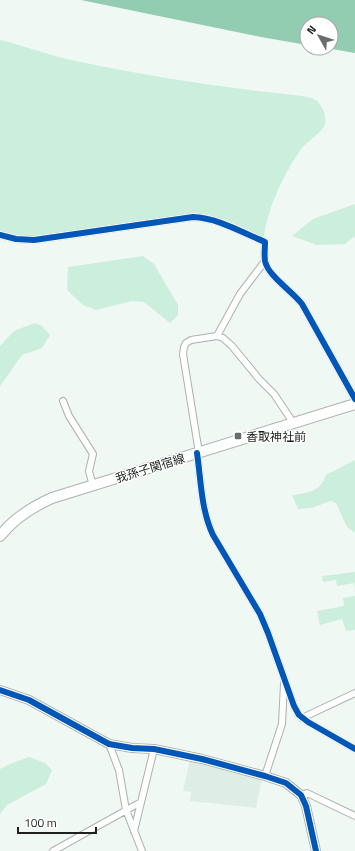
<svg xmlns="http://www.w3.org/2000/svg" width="355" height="851" font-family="'Titillium Web','Noto Sans JP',sans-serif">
	<rect width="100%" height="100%" fill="#f0f8f3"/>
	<path fill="#deeee6" d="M190,760l72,19 -6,29 -66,-7 1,-9 -8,-1z"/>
	<path fill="#cceedc" d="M0,40c23,5 45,14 67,19 78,17 157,29 235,37 5,1 11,2 15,5 5,4 10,16 8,23 -1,7 -17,17 -23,24 -17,23 -34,59 -38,88l-1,1 -25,-11 -27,-9 -18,-3 -146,21 -26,2 -21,-5z
		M355,204v32l-10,8 -28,1 -25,-9 21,-17z
		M143,256l11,8 24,41v10l-8,8 -26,-21 -12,-1 -36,9 -13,-5 -16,-15 1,-23z
		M35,323l7,3 8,9 -8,13 -20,7 -22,31v-40l14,-15z
		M355,460v73l-8,-6 -11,-24 -5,-2 -20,7 -13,1 -6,-14c16,-2 28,-3 34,-20z
		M355,572v18l-1,-7 -17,3 -1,-6 -13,2 -1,-6z
		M355,596v34l-9,1 -4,-12 -22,6 -3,-14 27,-5 -1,-8z
		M29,757l16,6 7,7 -6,14 -39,21 -7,9v-45l10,-5z"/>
	<path fill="#92cdb1" d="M81,0h274v53l-29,-5h5v-24h-24v21l-46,-8z"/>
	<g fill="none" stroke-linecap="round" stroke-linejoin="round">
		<g stroke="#acb2ae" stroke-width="8">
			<path id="minor" d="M0,235l16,4 18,1 159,-23c25,1 48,15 72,25 0,6 -1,13 0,19 3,15 27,30 37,43l53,95
				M217,336l23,-42 25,-33
				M63,401l6,15 24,38 -4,17 4,15
				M197,453c4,27 4,57 16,82l47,79 8,19 26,73 5,9 9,7 47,27
				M199,453l-16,-99 1,-7 2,-4 5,-3 26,-4 6,2 9,8 27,33 15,15 20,30
				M302,718l53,-25
				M109,744l10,26 7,40 16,41
				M265,776l17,-52 2,-40
				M301,795l6,-2 48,23
				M134,831l20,-82
				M53,851l88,-49"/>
		</g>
		<g stroke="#acb2ae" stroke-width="10">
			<path id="tertiary" d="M0,690l29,10 80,44 23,4 22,1 48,10 63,17 21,7 15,12 5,11 10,45"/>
		</g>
		<g stroke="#acb2ae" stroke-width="12">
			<path id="primary" d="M0,536c14,-18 32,-29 52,-38l303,-94"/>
		</g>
		<use href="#minor" stroke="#fdfefd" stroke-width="6"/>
		<use href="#tertiary" stroke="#fdfefd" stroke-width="8"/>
		<use href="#primary" stroke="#fdfefd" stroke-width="10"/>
		<g stroke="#fff" stroke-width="8">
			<path id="cycleway" d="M0,235l16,4 18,1 159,-23c25,1 48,15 72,25 0,6 -1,13 0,19 3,15 27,30 37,43l53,95
				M197,453c4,27 4,57 16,82l47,79 8,19 26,73 5,9 9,7 47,27
				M0,690l29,10 80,44 23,4 22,1 48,10 63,17 21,7 15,12 5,11 10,45"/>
		</g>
		<use href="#cycleway" stroke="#0057b8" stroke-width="6"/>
	</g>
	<rect fill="#676d6a" stroke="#fff" stroke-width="1.5" x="234" y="432" width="8" height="8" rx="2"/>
	<g text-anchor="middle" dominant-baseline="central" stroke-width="3" stroke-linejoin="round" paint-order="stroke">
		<g font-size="12" fill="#1d2220" stroke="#fff" text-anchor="start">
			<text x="246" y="436">香取神社前</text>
		</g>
		<g font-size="12" fill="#1d2220" stroke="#fff">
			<text transform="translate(150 468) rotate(-17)">我孫子関宿線</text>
		</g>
	</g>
	<g transform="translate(319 36) rotate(309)"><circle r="19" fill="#ffffff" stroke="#a5a7a6"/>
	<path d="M0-3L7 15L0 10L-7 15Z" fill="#676d6a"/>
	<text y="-6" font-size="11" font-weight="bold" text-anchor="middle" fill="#1d2220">N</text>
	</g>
	<path d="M18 827v6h78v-6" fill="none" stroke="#1d2220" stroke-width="2"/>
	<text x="24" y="827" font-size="12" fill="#1d2220" stroke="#ffffff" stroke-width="3" paint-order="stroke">100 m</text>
</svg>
